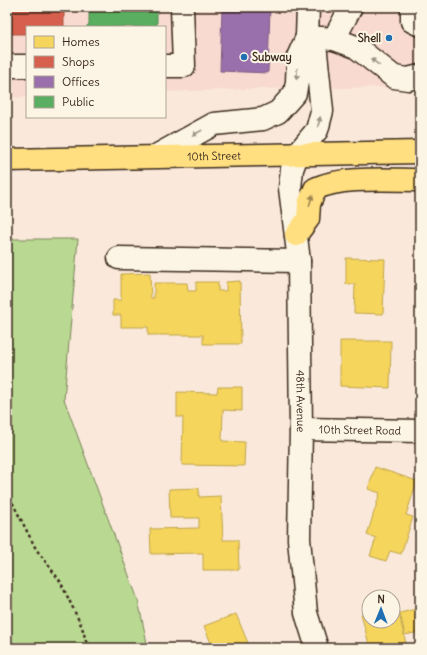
<svg xmlns="http://www.w3.org/2000/svg" width="427" height="655" font-family="Delius,sans-serif">
	<rect width="100%" height="100%" fill="#fae9db"/>
	<filter id="ink" filterUnits="userSpaceOnUse"><feTurbulence type="fractalNoise" baseFrequency=".025" numOctaves="2"/><feDisplacementMap in="SourceGraphic" scale="8" xChannelSelector="R" yChannelSelector="G"/><feConvolveMatrix kernelMatrix="1 2 1 2 8 2 1 2 1" color-interpolation-filters="sRGB"/></filter>
	<g filter="url(#ink)">
		<path fill="#f8dad0" d="M7,7h413v80l-165,2 -90,3v-65h-138v70l-20,1z"/>
		<path fill="#b9d992" stroke="#7a8258" d="M7,239h71l-14,160 74,201 10,48h-141z"/>
		<path fill="#f6d55c" stroke="#bea249" d="M346,258l39,1 -2,55 -29,-1 1,-29h-9z
			M150,273l1,25h3v-15h33l1,8h8v-9h22v9h8v-9l14,-1 1,63h-38v-9h-55v-8h-27v-12h-8v-15h8v-26z
			M340,341h51l-1,47 -50,-2z
			M218,387h24v24l-19,-1 -1,31 23,1 -1,24 -62,-1 1,-48h-6v-25l40,1z
			M375,467l42,14 -11,34 7,2 -12,37 -11,-3 -4,10 -16,-5 6,-18 -9,-3 13,-42 -12,-4z
			M199,488v9l22,-1 2,44h15l1,30h-36v-17l-52,1 -1,-25 49,-1v-10h-29l-1,-29z
			M397,605l10,43h-39h2l-9,-34 8,-2v9h24v-15z
			M420,608v24l-15,3 -5,-22z
			M236,614l14,34h-37l-9,-22z"/>
		<path fill="#d6604d" stroke="#a8503f" d="M7,7h57v19l1,1h-38v7h-20z"/>
		<path fill="#9970ab" stroke="#7d5b81" d="M222,7h48l-2,66 -48,-2z"/>
		<path fill="#5aae61" stroke="#51864d" d="M89,7h68v20h-71l3,-3z"/>
		<g fill="none" stroke-linecap="round" stroke-linejoin="round">
			<g stroke="#3b2a1e" stroke-width="25">
				<g id="minor">
					<path d="M412,7v14l8,4"/>
					<path id="s1" d="M307,37l9,16 6,58 -5,19 -19,23 -6,16 -2,19 9,73 2,168 -2,110 7,74 11,35"/>
					<path d="M307,37l27,2 22,8 38,30 14,2 12,-3"/>
					<path d="M334,39l17,-32"/>
					<path d="M7,66h20"/>
					<path d="M165,66h19l-2,-59"/>
					<path d="M156,156l58,-32 49,-5 15,-7 17,-19 2,-11 1,-25 9,-20 1,-30"/>
					<path d="M119,258l180,3"/>
					<path id="s2" d="M301,429l119,2"/>
				</g>
			</g>
			<g stroke="#3b2a1e" stroke-width="25">
				<g id="major">
					<path id="s3" d="M7,160l413,-8"/>
					<path d="M296,235l12,-16 1,-15 6,-15c25,-13 76,-9 105,-9"/>
				</g>
			</g>
			<path stroke="#3b2a1e" stroke-width="2.5" stroke-dasharray="3 3" stroke-linecap="butt" d="M7,492l29,57 24,32 22,46 6,21"/>
			<use href="#minor" stroke="#fcf5e5" stroke-width="22"/>
			<use href="#major" stroke="#ffdf80" stroke-width="22"/>
		</g>
		<defs><path id="oneway-solid" d="M-6-.8H1V-3.2L6.5 0L1 3.2V.8H-6Z"/></defs>
		<g fill="#9c9082">
			<use href="#oneway-solid" transform="translate(375 62) rotate(-142)"/>
			<use href="#oneway-solid" transform="translate(297 74) rotate(92)"/>
			<use href="#oneway-solid" transform="translate(319 122) rotate(-76)"/>
			<use href="#oneway-solid" transform="translate(197 133) rotate(151)"/>
		</g>
		<use fill="#9d844f" href="#oneway-solid" transform="translate(311 200) rotate(-72)"/>
	</g>
	<g fill="#1f6fb2" stroke="#fcf5e5" stroke-width="1.5">
		<circle cx="389" cy="38" r="4"/>
		<circle cx="244" cy="57" r="4"/>
	</g>
	<g text-anchor="middle" dominant-baseline="central" stroke-width="4" stroke-linejoin="round" paint-order="stroke">
		<g font-size="11" font-weight="bold" fill="#3b2a1e" stroke="#fcf5e5" text-anchor="end">
			<text x="381" y="38">Shell</text>
			<text x="252" y="57" text-anchor="start">Subway</text>
		</g>
		<g font-size="11" fill="#3b2a1e" stroke="#fcf5e5">
			<text stroke="none"><textPath href="#s3" startOffset="207">10th Street</textPath></text>
			<text stroke="none"><textPath href="#s1" startOffset="376">48th Avenue</textPath></text>
			<text stroke="none"><textPath href="#s2" startOffset="59">10th Street Road</textPath></text>
		</g>
	</g>
	<rect width="427" height="655" fill="none" stroke="#fcf5e5" stroke-width="24"/>
	<rect x="12" y="12" width="403" height="631" fill="none" stroke="#3b2a1e" stroke-width="1.5" filter="url(#ink)"/>
	<rect x="26" y="26" width="140" height="92" fill="#fcf5e5" stroke="#afa495"/>
	<rect x="34" y="36" width="20" height="12" fill="#f6d55c" stroke="#afa495"/>
	<text x="62" y="46" font-size="12" fill="#3b2a1e">Homes</text>
	<rect x="34" y="56" width="20" height="12" fill="#d6604d" stroke="#afa495"/>
	<text x="62" y="66" font-size="12" fill="#3b2a1e">Shops</text>
	<rect x="34" y="76" width="20" height="12" fill="#9970ab" stroke="#afa495"/>
	<text x="62" y="86" font-size="12" fill="#3b2a1e">Offices</text>
	<rect x="34" y="96" width="20" height="12" fill="#5aae61" stroke="#afa495"/>
	<text x="62" y="106" font-size="12" fill="#3b2a1e">Public</text>
	<g transform="translate(381 609) rotate(1)"><circle r="19" fill="#fcf5e5" stroke="#afa495"/>
	<path d="M0-3L7 15L0 10L-7 15Z" fill="#1f6fb2"/>
	<text y="-6" font-size="11" font-weight="bold" text-anchor="middle" fill="#3b2a1e">N</text>
	</g>
</svg>
